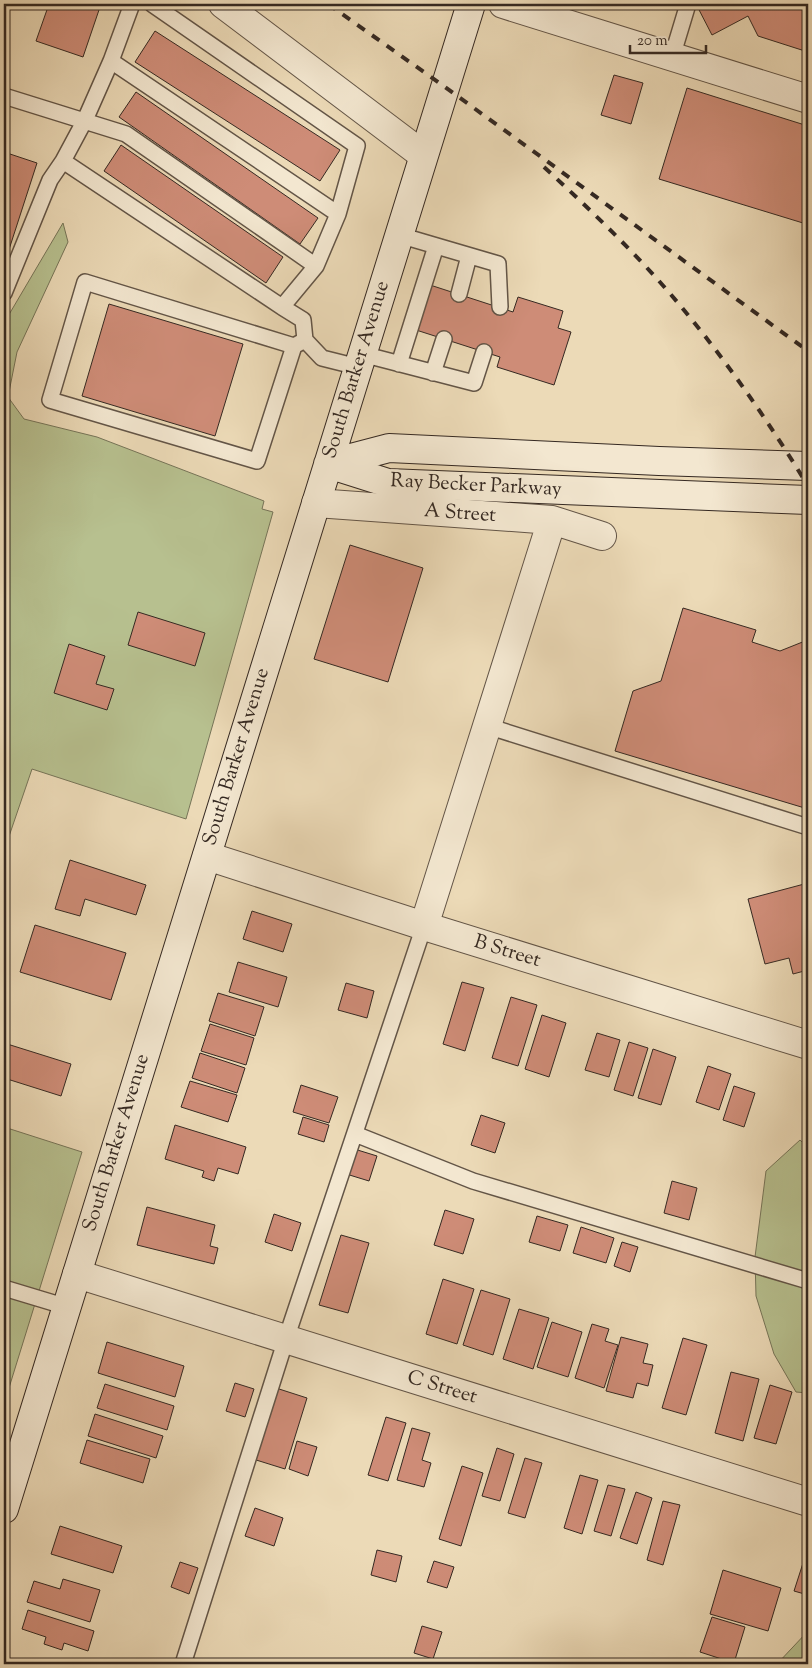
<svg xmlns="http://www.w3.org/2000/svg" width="812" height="1668" font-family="'Sorts Mill Goudy',serif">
	<rect width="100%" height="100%" fill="#ecdab7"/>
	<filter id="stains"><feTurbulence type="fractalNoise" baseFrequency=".004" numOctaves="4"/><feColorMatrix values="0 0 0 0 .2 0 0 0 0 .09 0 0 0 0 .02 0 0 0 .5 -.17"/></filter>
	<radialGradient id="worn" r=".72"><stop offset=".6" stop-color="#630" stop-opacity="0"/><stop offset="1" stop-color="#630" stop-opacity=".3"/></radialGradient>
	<path fill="#b7c08f" stroke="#767458" d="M63,223l5,19 -51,110 -9,45 16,22 73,18 167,64 -2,8 11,3 -87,307 -154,-50 -28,82v-528z
		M4,1127l78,25 -78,252z
		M800,1140l8,8v245l-12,-1 -22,-38 -18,-58 -1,-39 11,-86z
		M808,1631v33h-31z"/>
	<path fill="#ce8c77" stroke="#352922" d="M49,4h52l-18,53 -47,-16z
		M696,4h112v48l-50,-16 -10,-20 -36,19z
		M155,31l185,119 -20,31 -185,-119z
		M614,75l29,8 -12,41 -30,-9z
		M687,88l121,38v80l-5,17 -144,-44z
		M136,92l182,126 -18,26 -181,-127z
		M121,145l162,112 -17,26 -162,-112z
		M4,152l33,11 -33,102z
		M427,284l86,28 5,-15 45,14 -5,17 13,4 -17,53 -57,-18 3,-10 -87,-28z
		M109,304l134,40 -28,92 -133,-40z
		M350,545l73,23 -35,114 -74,-23z
		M683,608l73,22 -4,12 28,9 25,-10 3,9v159l-193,-58 18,-60 28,-10z
		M138,612l67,21 -10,33 -67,-21z
		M69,644l36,12 -9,28 18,5 -7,21 -53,-17z
		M70,860l76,25 -10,30 -51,-16 -5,17 -25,-7z
		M808,883v87l-15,4 -4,-16 -24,6 -17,-65z
		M252,911l40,13 -9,28 -40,-13z
		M35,925l91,28 -15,47 -91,-28z
		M238,962l49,15 -9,30 -49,-15z
		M462,982l22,6 -19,63 -22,-7z
		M346,983l28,8 -7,27 -29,-8z
		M218,993l46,14 -9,29 -46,-15z
		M511,997l26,8 -19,61 -26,-8z
		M542,1015l24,8 -17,54 -24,-8z
		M210,1024l44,14 -8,27 -45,-14z
		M597,1033l23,7 -11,37 -24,-7z
		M629,1042l19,6 -15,48 -19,-6z
		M4,1043l67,21 -10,32 -57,-18z
		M653,1049l23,8 -15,48 -23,-7z
		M200,1053l45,15 -8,25 -45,-15z
		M708,1066l23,8 -12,36 -23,-8z
		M190,1081l47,14 -9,27 -47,-15z
		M301,1085l37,12 -9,26 -36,-11z
		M734,1086l21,7 -11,34 -21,-7z
		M481,1115l24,8 -10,30 -24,-8z
		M303,1117l26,8 -5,17 -26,-8z
		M175,1125l71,22 -8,27 -20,-6 -4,13 -12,-4 2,-6 -39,-12z
		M351,1148l26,8 -8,25 -26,-8z
		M672,1181l25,7 -8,32 -25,-7z
		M147,1207l68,18 -5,21 8,2 -4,16 -77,-19z
		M445,1210l29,9 -11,35 -29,-9z
		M274,1214l27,9 -9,28 -27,-9z
		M537,1216l31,9 -8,26 -31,-9z
		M581,1227l33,11 -8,25 -33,-10z
		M341,1235l28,8 -21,70 -29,-8z
		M622,1242l16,5 -8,25 -16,-6z
		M443,1279l31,10 -17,55 -31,-10z
		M481,1290l29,9 -17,56 -30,-10z
		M519,1309l30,9 -16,51 -30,-10z
		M552,1322l30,10 -14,45 -31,-10z
		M592,1324l17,5 -4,12 13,4 -14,43 -29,-10z
		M621,1337l27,7 -5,19 10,2 -5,21 -11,-3 -4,15 -27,-7z
		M683,1338l24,7 -21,70 -24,-7z
		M107,1342l77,24 -9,31 -77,-24z
		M731,1372l28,7 -16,62 -28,-8z
		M235,1383l19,6 -9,28 -19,-6z
		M105,1384l69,22 -7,24 -70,-22z
		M770,1385l22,7 -16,52 -22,-6z
		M276,1388l31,10 -22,71 -32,-10z
		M95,1414l68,22 -7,22 -68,-22z
		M386,1417l20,6 -18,58 -20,-6z
		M412,1428l18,5 -8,27 9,3 -7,24 -27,-7z
		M87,1440l63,19 -7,24 -63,-20z
		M297,1441l20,6 -9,29 -19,-7z
		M497,1448l17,6 -14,47 -18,-5z
		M525,1458l17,5 -17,55 -17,-5z
		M462,1466l21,7 -22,73 -22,-7z
		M580,1475l18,5 -16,54 -18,-6z
		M608,1485l17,4 -14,47 -17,-5z
		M636,1492l16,6 -15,46 -17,-6z
		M663,1501l17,4 -17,60 -16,-5z
		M255,1508l28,10 -9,28 -29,-10z
		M60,1526l62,20 -9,27 -62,-19z
		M377,1550l25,6 -6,26 -25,-7z
		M804,1560l4,2v33l-14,-4z
		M434,1561l20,6 -7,21 -20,-6z
		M180,1562l18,6 -9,26 -18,-7z
		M723,1570l58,18 -13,43 -58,-17z
		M63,1579l37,11 -10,32 -63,-20 7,-21 26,8z
		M28,1610l66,21 -6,20 -24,-8 -2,7 -18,-6 2,-7 -24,-8z
		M712,1617l33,10 -11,36 -34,-11z
		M422,1626l20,6 -9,27 -19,-6z"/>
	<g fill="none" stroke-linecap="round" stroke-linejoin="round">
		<g stroke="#635547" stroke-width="18">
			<path id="service" d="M152,4l205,142 -19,68
				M672,57l16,-53
				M111,61l227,153 -22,52
				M4,96l122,38 190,132 -34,41 -219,-146
				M399,235l99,29 2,43
				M4,293l46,-113 13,-19 22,-41 26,-59 21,-57
				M459,294l10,-38
				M282,307l21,13 2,20 17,18 36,9
				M294,346l-209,-64 -35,118 207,61 37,-115 11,-6
				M362,354l112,29 10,-31
				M399,364l37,-118
				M433,373l11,-34
				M487,726l321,101
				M355,1134l118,47 335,100
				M4,1288l63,19
				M183,1664l103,-325 138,-413"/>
		</g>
		<g stroke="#635547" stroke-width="30">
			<path id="minor" d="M223,4l200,151
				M503,4l305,95
				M316,503l236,17 50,16
				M207,856l217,70 384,119
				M424,926l128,-406
				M77,1274l731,228"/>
		</g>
		<g stroke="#352922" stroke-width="30">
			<path id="secondary" d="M328,464l60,19 420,17
				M328,464l61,-16 270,13 149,5
				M4,1509l467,-1505"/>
		</g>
		<use href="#service" stroke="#f3e7d0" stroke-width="15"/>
		<use href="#minor" stroke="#f3e7d0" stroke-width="28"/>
		<use href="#secondary" stroke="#f3e7d0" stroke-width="28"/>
		<path stroke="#352922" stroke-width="4" stroke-dasharray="9 9" stroke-linecap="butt" d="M328,4l117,83 363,264
			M544,167c39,36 79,74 115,114 56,63 105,133 149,205"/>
	</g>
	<g text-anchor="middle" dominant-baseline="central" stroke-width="5" stroke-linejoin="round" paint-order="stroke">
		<g font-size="20" fill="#352922" stroke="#f3e7d0">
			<text transform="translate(357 370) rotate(-73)">South Barker Avenue</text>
			<text transform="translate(476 486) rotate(3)">Ray Becker Parkway</text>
			<text transform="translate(460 514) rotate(4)">A Street</text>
			<text transform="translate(237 757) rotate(-73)">South Barker Avenue</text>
			<text transform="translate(507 952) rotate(17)">B Street</text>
			<text transform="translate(117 1143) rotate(-73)">South Barker Avenue</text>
			<text transform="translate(442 1388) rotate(17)">C Street</text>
		</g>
	</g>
	<rect width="812" height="1668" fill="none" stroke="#ecdab7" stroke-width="20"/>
	<rect x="5" y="5" width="802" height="1658" fill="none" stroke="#352922" stroke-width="2.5"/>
	<rect x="10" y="10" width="792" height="1648" fill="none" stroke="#352922"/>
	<path d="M630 45v8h76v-8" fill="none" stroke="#352922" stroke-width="2.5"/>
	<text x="637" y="45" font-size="15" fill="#352922" stroke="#f3e7d0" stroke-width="4" paint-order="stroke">20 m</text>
	<rect width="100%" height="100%" filter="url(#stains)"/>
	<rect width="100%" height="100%" fill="url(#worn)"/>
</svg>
